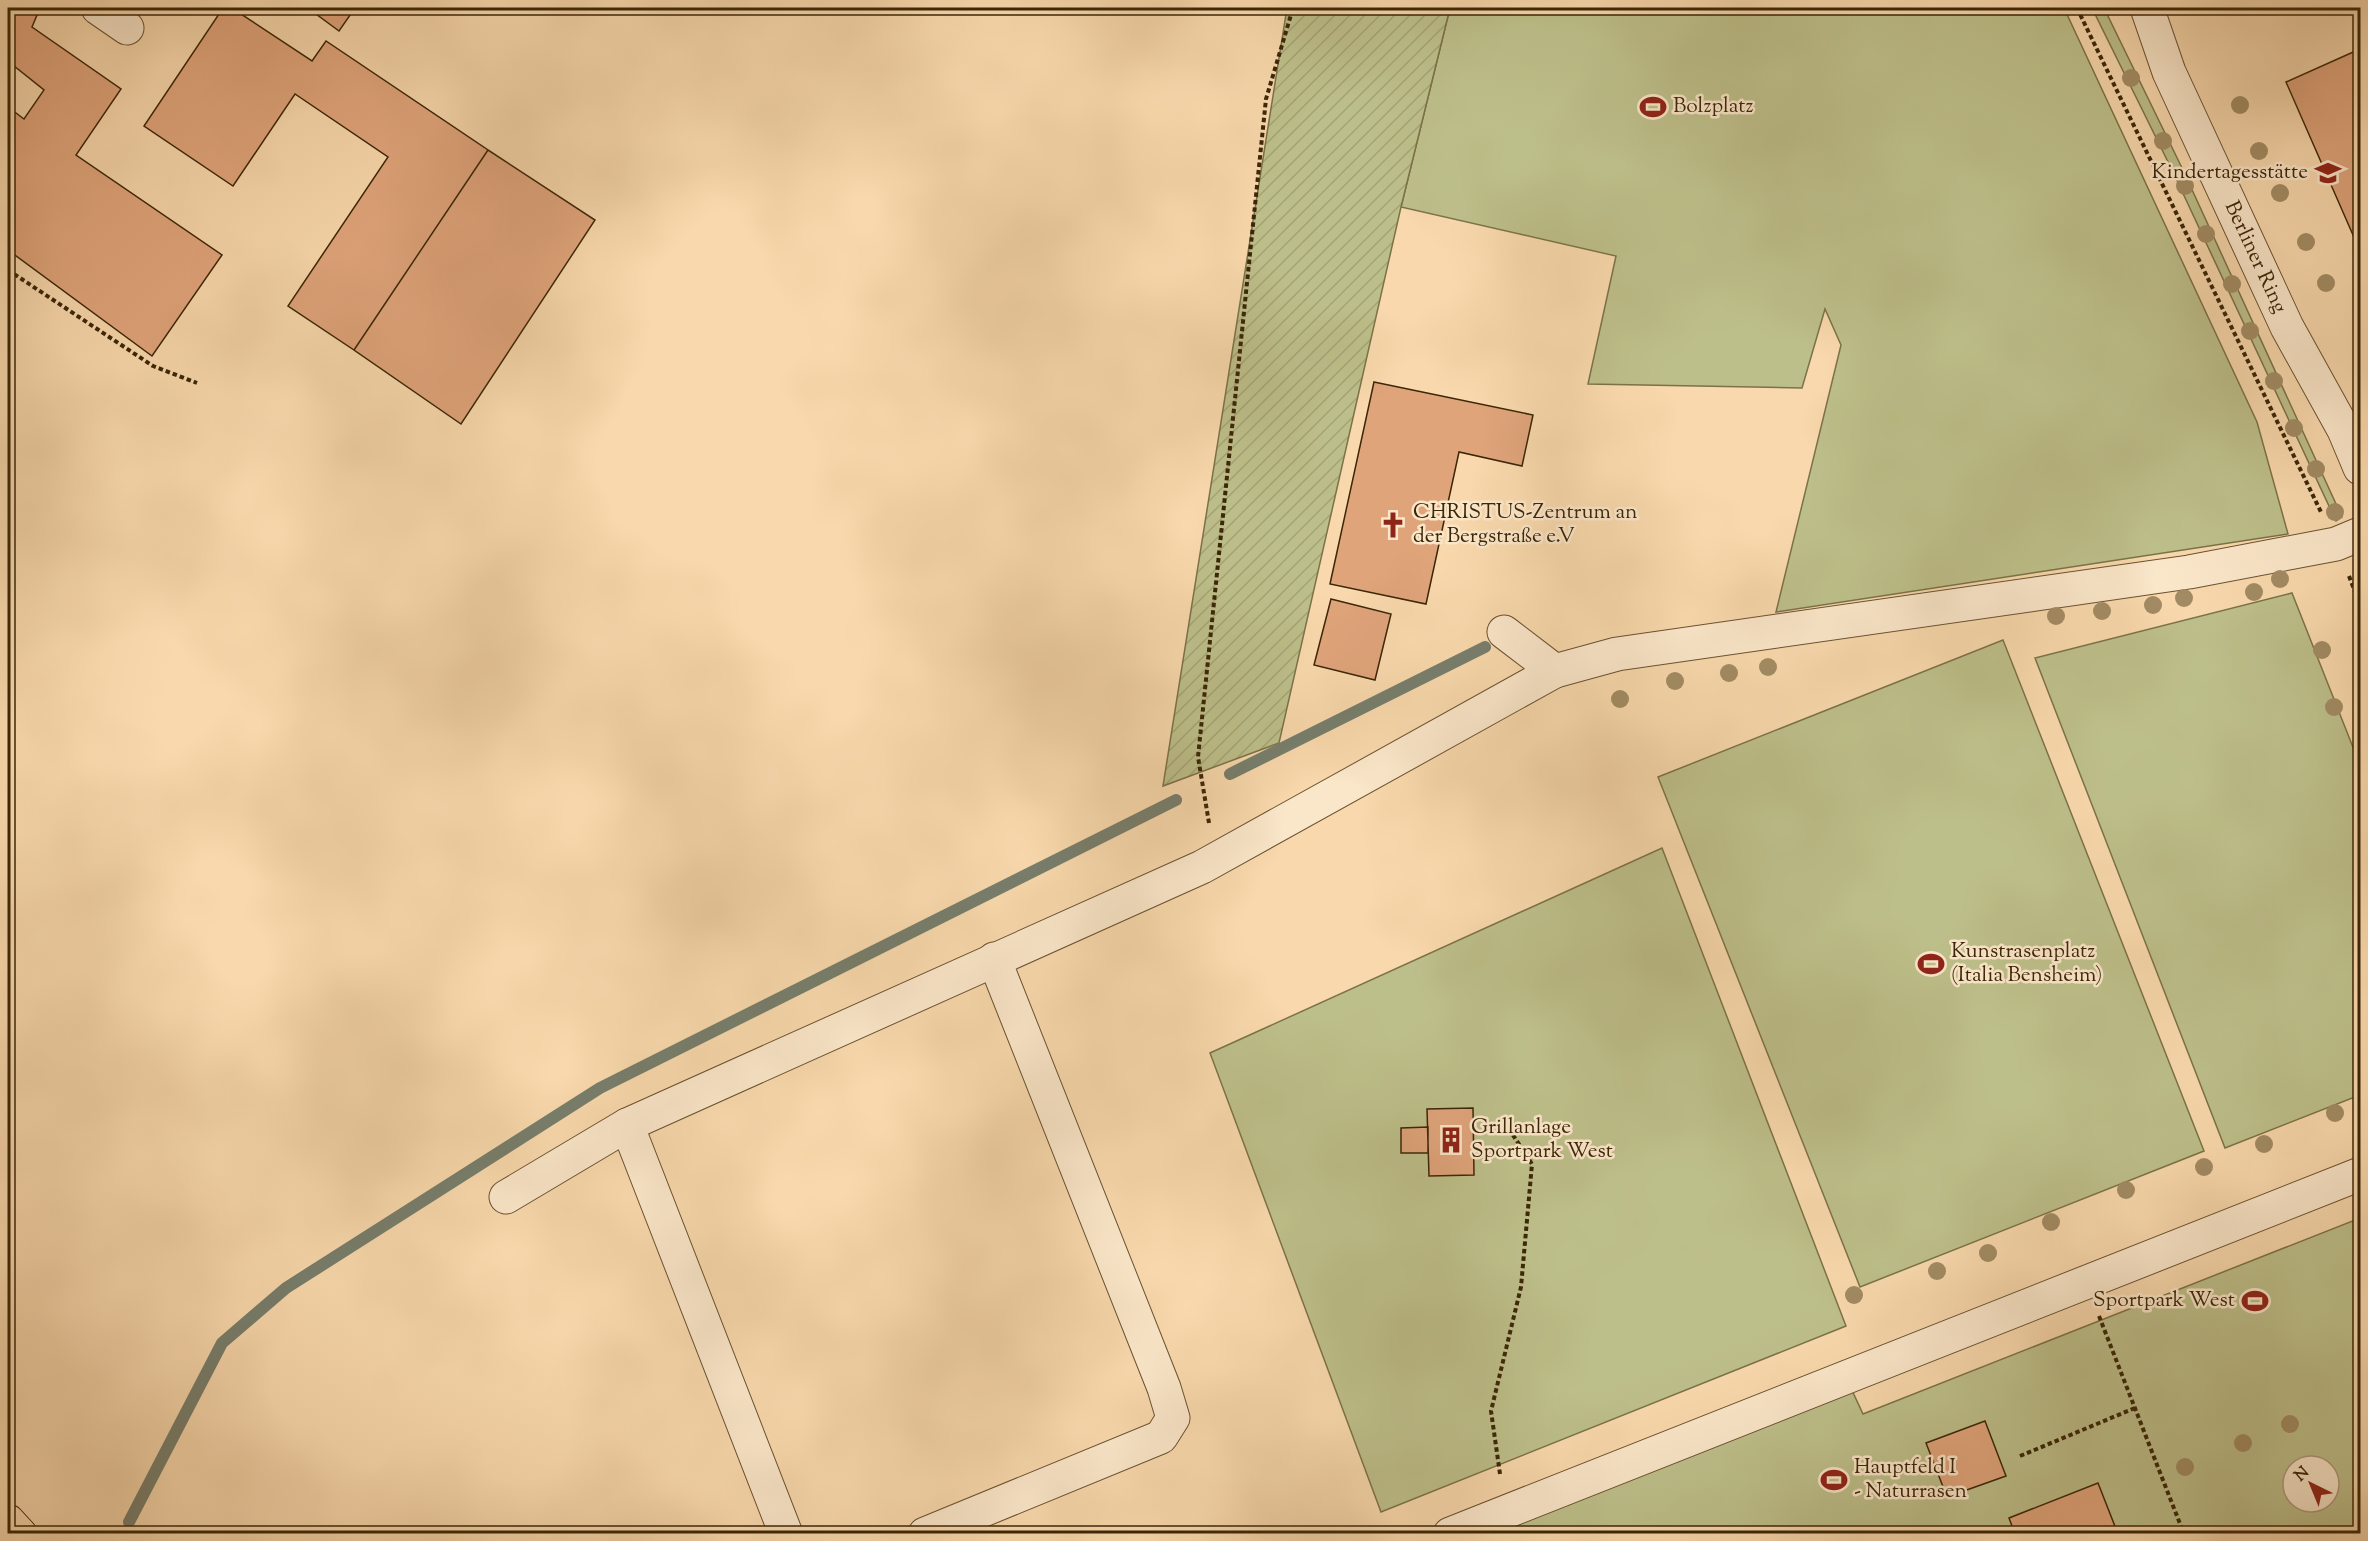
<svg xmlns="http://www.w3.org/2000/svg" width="2368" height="1541" font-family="'Sorts Mill Goudy',serif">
	<defs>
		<pattern id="garden-furrows" width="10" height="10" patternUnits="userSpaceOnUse" patternTransform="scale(1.5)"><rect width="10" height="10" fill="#bdbf8a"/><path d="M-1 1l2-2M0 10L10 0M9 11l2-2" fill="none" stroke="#a3a476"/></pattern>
	</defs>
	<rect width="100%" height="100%" fill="#f8d8ac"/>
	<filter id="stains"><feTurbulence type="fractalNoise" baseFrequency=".00333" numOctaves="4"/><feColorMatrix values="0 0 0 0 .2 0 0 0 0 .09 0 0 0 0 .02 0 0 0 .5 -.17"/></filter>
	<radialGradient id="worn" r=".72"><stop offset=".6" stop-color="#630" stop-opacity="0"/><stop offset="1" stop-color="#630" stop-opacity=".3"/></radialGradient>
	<path fill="#bdbf8a" stroke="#7c7248" stroke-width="1.5" fill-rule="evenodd" d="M1450,8h614l193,414 31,112 -512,78 65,-267 -16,-36 -23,79 -214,-4 28,-128 -215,-49z
		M2092,8h12l79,162 159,347 -6,4 -163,-349z
		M2292,593l68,172v330l-135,53 -190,-490z
		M2003,640l201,511 -344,136 -202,-510z
		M1662,848l184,478 -465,186 -171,-459z
		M2360,1218v315l-912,1 401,-150 14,30zM2293,1466h36v36h-36z"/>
	<path fill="url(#garden-furrows)" stroke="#7c7248" stroke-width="1.5" d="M1287,8h163l-49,199 -122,536 -116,43z"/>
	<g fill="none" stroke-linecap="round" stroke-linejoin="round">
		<path stroke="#777e6c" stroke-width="12" d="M1230,774l255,-127
			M129,1522l93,-179 64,-55 314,-200 576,-288"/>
	</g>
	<path fill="#e0a47b" stroke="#3b2607" stroke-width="1.5" d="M8,8h32l-8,19 89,62 -45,66 146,100 -70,101 -144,-106v-143l16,12 20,-29 -35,-28 -1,3z
		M223,8h9l80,53 14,-20 162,109 -134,200 -66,-44 100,-149 -93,-63 -62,92 -89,-60z
		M314,8h41l-16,23 -27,-20z
		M2360,49v202l-74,-169z
		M488,150l107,70 -134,204 -107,-74z
		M1374,382l159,33 -11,51 -63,-14 -33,152 -96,-20z
		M1331,599l60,15 -16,66 -61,-15z
		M1473,1108l1,67 -45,1 -2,-67z
		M1428,1127v26h-27v-25z
		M1985,1421l21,55 -59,21 -21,-54z
		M2098,1483l20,51h-103l-6,-16z"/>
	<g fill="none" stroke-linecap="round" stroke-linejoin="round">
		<g stroke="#6a5230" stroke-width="35">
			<g id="minor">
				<path d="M98,8l29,20"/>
				<path id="s1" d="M2147,8l22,64 118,255 57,103 16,38"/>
				<path d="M1504,632l51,39 62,-17 572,-82 147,-28 24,-10"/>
				<path d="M627,1125l159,409"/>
				<path d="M506,1197l121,-72 575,-258 353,-196"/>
				<path d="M925,1534l236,-97 12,-19 -9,-30 -170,-429"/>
				<path d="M1450,1534l910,-360"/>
			</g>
		</g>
		<g stroke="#3b2607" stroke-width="35">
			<path id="highway" d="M8,1521l12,13"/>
		</g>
		<path stroke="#3b2607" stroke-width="4" stroke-dasharray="4.5 3" stroke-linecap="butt" d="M2077,8l244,504
			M8,270l145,96 44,17
			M2349,576l11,29
			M1209,823l-11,-66 68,-658 27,-91
			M2099,1316l85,218
			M2020,1456l115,-48
			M1500,1474l-9,-63 30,-124 11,-123 -31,-47"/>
		<use href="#minor" stroke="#fae6c9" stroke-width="33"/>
		<use href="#highway" stroke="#f8d8ac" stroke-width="33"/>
	</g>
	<g fill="#a28b63">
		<circle cx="2131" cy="78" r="9"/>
		<circle cx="2240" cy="105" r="9"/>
		<circle cx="2163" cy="141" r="9"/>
		<circle cx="2259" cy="151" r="9"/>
		<circle cx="2185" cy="186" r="9"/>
		<circle cx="2280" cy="193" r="9"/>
		<circle cx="2206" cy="234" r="9"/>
		<circle cx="2306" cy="242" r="9"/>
		<circle cx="2326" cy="283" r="9"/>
		<circle cx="2232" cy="284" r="9"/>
		<circle cx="2250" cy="331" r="9"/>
		<circle cx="2274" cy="381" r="9"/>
		<circle cx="2294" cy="428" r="9"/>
		<circle cx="2316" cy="469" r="9"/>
		<circle cx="2335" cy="512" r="9"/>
		<circle cx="2280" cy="579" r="9"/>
		<circle cx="2254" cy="592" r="9"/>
		<circle cx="2184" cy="598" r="9"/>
		<circle cx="2153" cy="605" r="9"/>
		<circle cx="2102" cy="611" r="9"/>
		<circle cx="2056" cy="616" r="9"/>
		<circle cx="2322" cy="650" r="9"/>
		<circle cx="1768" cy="667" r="9"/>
		<circle cx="1729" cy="673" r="9"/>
		<circle cx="1675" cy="681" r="9"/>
		<circle cx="1620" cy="699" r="9"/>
		<circle cx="2334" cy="707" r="9"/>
		<circle cx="2335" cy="1113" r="9"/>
		<circle cx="2264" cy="1144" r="9"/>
		<circle cx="2204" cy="1167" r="9"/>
		<circle cx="2126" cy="1190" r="9"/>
		<circle cx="2051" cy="1222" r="9"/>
		<circle cx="1988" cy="1253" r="9"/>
		<circle cx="1937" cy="1271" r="9"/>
		<circle cx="1854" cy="1295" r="9"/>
		<circle cx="2290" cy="1424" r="9"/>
		<circle cx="2243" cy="1443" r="9"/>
		<circle cx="2185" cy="1467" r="9"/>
	</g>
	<defs>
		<g id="stadium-bare" transform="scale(2.07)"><path d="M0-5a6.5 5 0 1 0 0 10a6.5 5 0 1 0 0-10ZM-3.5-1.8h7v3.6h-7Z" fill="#8f2418" stroke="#fae6c9" stroke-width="2.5" paint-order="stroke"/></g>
		<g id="school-bare" transform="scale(2.07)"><path d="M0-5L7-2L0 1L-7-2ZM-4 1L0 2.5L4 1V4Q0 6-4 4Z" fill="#8f2418" stroke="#fae6c9" stroke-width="2.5" paint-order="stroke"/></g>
		<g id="church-bare" transform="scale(2.07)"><path d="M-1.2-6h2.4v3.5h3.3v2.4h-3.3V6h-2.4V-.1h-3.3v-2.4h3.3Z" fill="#8f2418" stroke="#fae6c9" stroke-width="2.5" paint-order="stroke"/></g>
		<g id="building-bare" transform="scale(2.07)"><path d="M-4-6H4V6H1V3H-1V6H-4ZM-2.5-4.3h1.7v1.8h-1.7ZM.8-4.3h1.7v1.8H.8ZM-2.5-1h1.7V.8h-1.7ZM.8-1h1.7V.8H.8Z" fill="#8f2418" stroke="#fae6c9" stroke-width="2.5" paint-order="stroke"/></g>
	</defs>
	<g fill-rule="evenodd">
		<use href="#stadium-bare" x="1653" y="107"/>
		<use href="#school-bare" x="2328" y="173"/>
		<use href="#church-bare" x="1393" y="525"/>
		<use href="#stadium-bare" x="1931" y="964"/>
		<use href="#building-bare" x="1451" y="1140"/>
		<use href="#stadium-bare" x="2255" y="1301"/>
		<use href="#stadium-bare" x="1834" y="1480"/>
	</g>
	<g text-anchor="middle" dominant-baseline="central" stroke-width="5" stroke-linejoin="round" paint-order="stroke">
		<g font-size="21" fill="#3b2607" stroke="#fae6c9" text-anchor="start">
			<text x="1673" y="107">Bolzplatz</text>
			<text x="2308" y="173" text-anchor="end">Kindertagesstätte</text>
			<text x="1413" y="513">CHRISTUS-Zentrum an<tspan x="1413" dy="24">der Bergstraße e.V</tspan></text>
			<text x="1951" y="952">Kunstrasenplatz<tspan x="1951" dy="24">(Italia Bensheim)</tspan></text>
			<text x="1471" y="1128">Grillanlage<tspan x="1471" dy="24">Sportpark West</tspan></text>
			<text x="2235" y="1301" text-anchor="end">Sportpark West</text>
			<text x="1854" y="1468">Hauptfeld I<tspan x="1854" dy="24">- Naturrasen</tspan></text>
		</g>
		<g font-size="21" fill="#3b2607" stroke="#fae6c9">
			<text stroke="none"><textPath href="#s1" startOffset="272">Berliner Ring</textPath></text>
		</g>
	</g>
	<rect width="2368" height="1541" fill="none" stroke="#f8d8ac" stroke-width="30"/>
	<rect x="9" y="9" width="2350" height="1523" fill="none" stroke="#3b2607" stroke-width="3"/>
	<rect x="15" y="15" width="2338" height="1511" fill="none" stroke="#3b2607" stroke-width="1.5"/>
	<g transform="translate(2311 1484) rotate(317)"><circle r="28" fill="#fae6c9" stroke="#ae997b" stroke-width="1.5"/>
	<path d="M0-4.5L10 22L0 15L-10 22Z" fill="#8f2418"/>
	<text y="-9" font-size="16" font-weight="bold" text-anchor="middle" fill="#3b2607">N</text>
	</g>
	<rect width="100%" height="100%" filter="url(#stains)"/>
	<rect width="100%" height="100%" fill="url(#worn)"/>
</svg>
